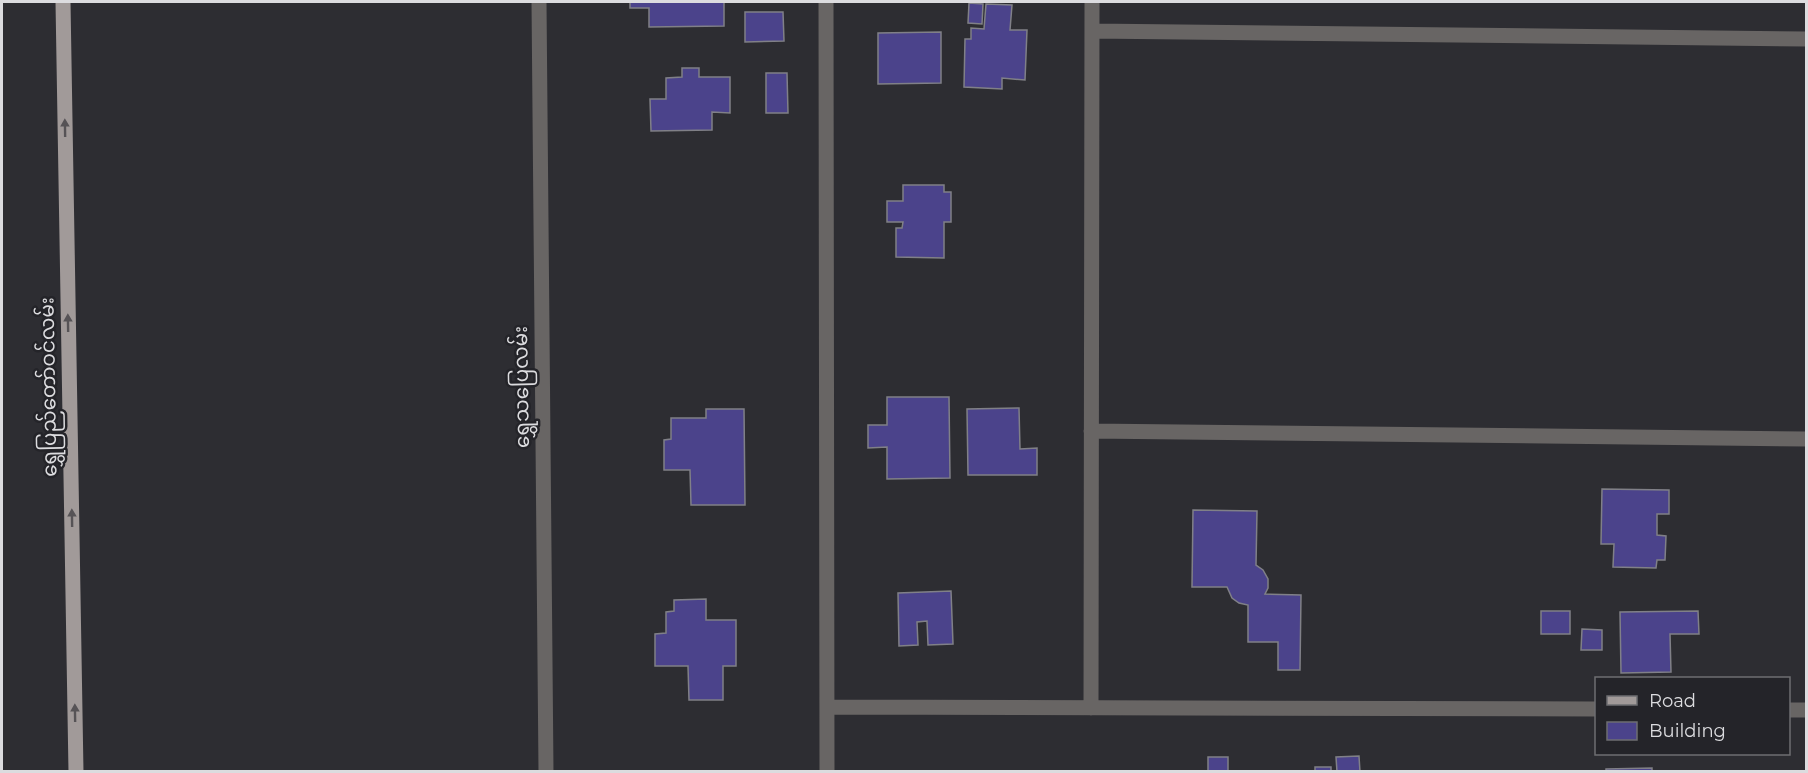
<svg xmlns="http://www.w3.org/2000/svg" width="1808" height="773" font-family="Montserrat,'Noto Sans Myanmar',sans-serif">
	<rect width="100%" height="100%" fill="#2d2d32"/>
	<path fill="#4b438b" stroke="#808087" stroke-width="1.5" d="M630,2h94v24l-75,1v-19h-19z
		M969,3l14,1 -1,20 -14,-1z
		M986,4l26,1 -2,25h17l-2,50 -23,-2v11l-38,-2 1,-48h6v-11l13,1z
		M745,12h38l1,29 -39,1z
		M941,32v51l-63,1v-51z
		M682,68h17v9h31v36l-18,-1v18l-61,1 -1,-32h16v-21l16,-1z
		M766,73h21l1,40h-22z
		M903,185h41v7h7v30h-7v36l-48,-1v-29h6l1,-6h-16v-21h16z
		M887,397h62l1,81 -63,1v-32l-19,1v-23h19z
		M1019,408l1,41 17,-1v27h-69l-1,-66z
		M706,409h38l1,96h-54l-1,-35h-26v-30l7,-1v-21h35z
		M1602,489l67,1v24h-12v21l9,1 -1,24h-8l-1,8 -43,-1 1,-23h-13z
		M1193,510l64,1 -1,54 7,5 5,9v9l-3,6 36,1 -1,75h-22v-28h-30v-37l-9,-2 -7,-5 -5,-11h-35z
		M951,591l2,53 -25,1 -1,-24 -10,1 1,23 -19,1 -1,-53z
		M706,599v21h30v46h-13v34h-34l-1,-34h-33v-32l11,-1v-21l8,-1v-11z
		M1541,611h29v23h-29z
		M1698,611l1,23h-29l1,38 -50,1 -1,-61z
		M1582,629l20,1v20h-21z
		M1359,756l1,16h-23l-1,-15z
		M1208,757h20v15h-20z
		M1315,767h16v5h-16z
		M1652,768v4h-46v-3z"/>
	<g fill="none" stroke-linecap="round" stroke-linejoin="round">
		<path stroke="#686564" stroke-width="15" d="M539,2l7,770
			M826,2l1,770
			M1092,31l714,8
			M1091,431l715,8
			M827,707l769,2
			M1091,708l1,-706
			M1788,710h18"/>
		<path stroke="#a19a99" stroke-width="15" d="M63,2l13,770"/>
	</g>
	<defs><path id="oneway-solid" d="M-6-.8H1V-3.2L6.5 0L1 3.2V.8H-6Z" transform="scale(1.5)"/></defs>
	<g fill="#565356">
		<use href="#oneway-solid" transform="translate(65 128) rotate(-91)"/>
		<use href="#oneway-solid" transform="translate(68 323) rotate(-91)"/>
		<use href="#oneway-solid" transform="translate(72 518) rotate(-91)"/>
		<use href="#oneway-solid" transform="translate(75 713) rotate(-91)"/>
	</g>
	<g text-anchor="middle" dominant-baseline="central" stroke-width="5" stroke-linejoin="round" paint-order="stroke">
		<g font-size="20" fill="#dcdcdf" stroke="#242429">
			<text transform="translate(48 387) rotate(-91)">ရွှေပြည်တော်ဝင်လမ်း</text>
			<text transform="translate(521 387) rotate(-91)">ရွှေသပြေလမ်း</text>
		</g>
	</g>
	<rect width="1808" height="773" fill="none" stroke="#dcdcdf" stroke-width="6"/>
	<rect x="1595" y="677" width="195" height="78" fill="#242429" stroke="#6e6e72" stroke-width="1.5"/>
	<rect x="1607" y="696" width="30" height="9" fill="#a19a99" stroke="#6e6e72" stroke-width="1.5"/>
	<text x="1649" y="707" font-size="18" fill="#dcdcdf">Road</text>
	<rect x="1607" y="722" width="30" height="18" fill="#4b438b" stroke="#6e6e72" stroke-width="1.5"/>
	<text x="1649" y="737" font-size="18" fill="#dcdcdf">Building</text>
</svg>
